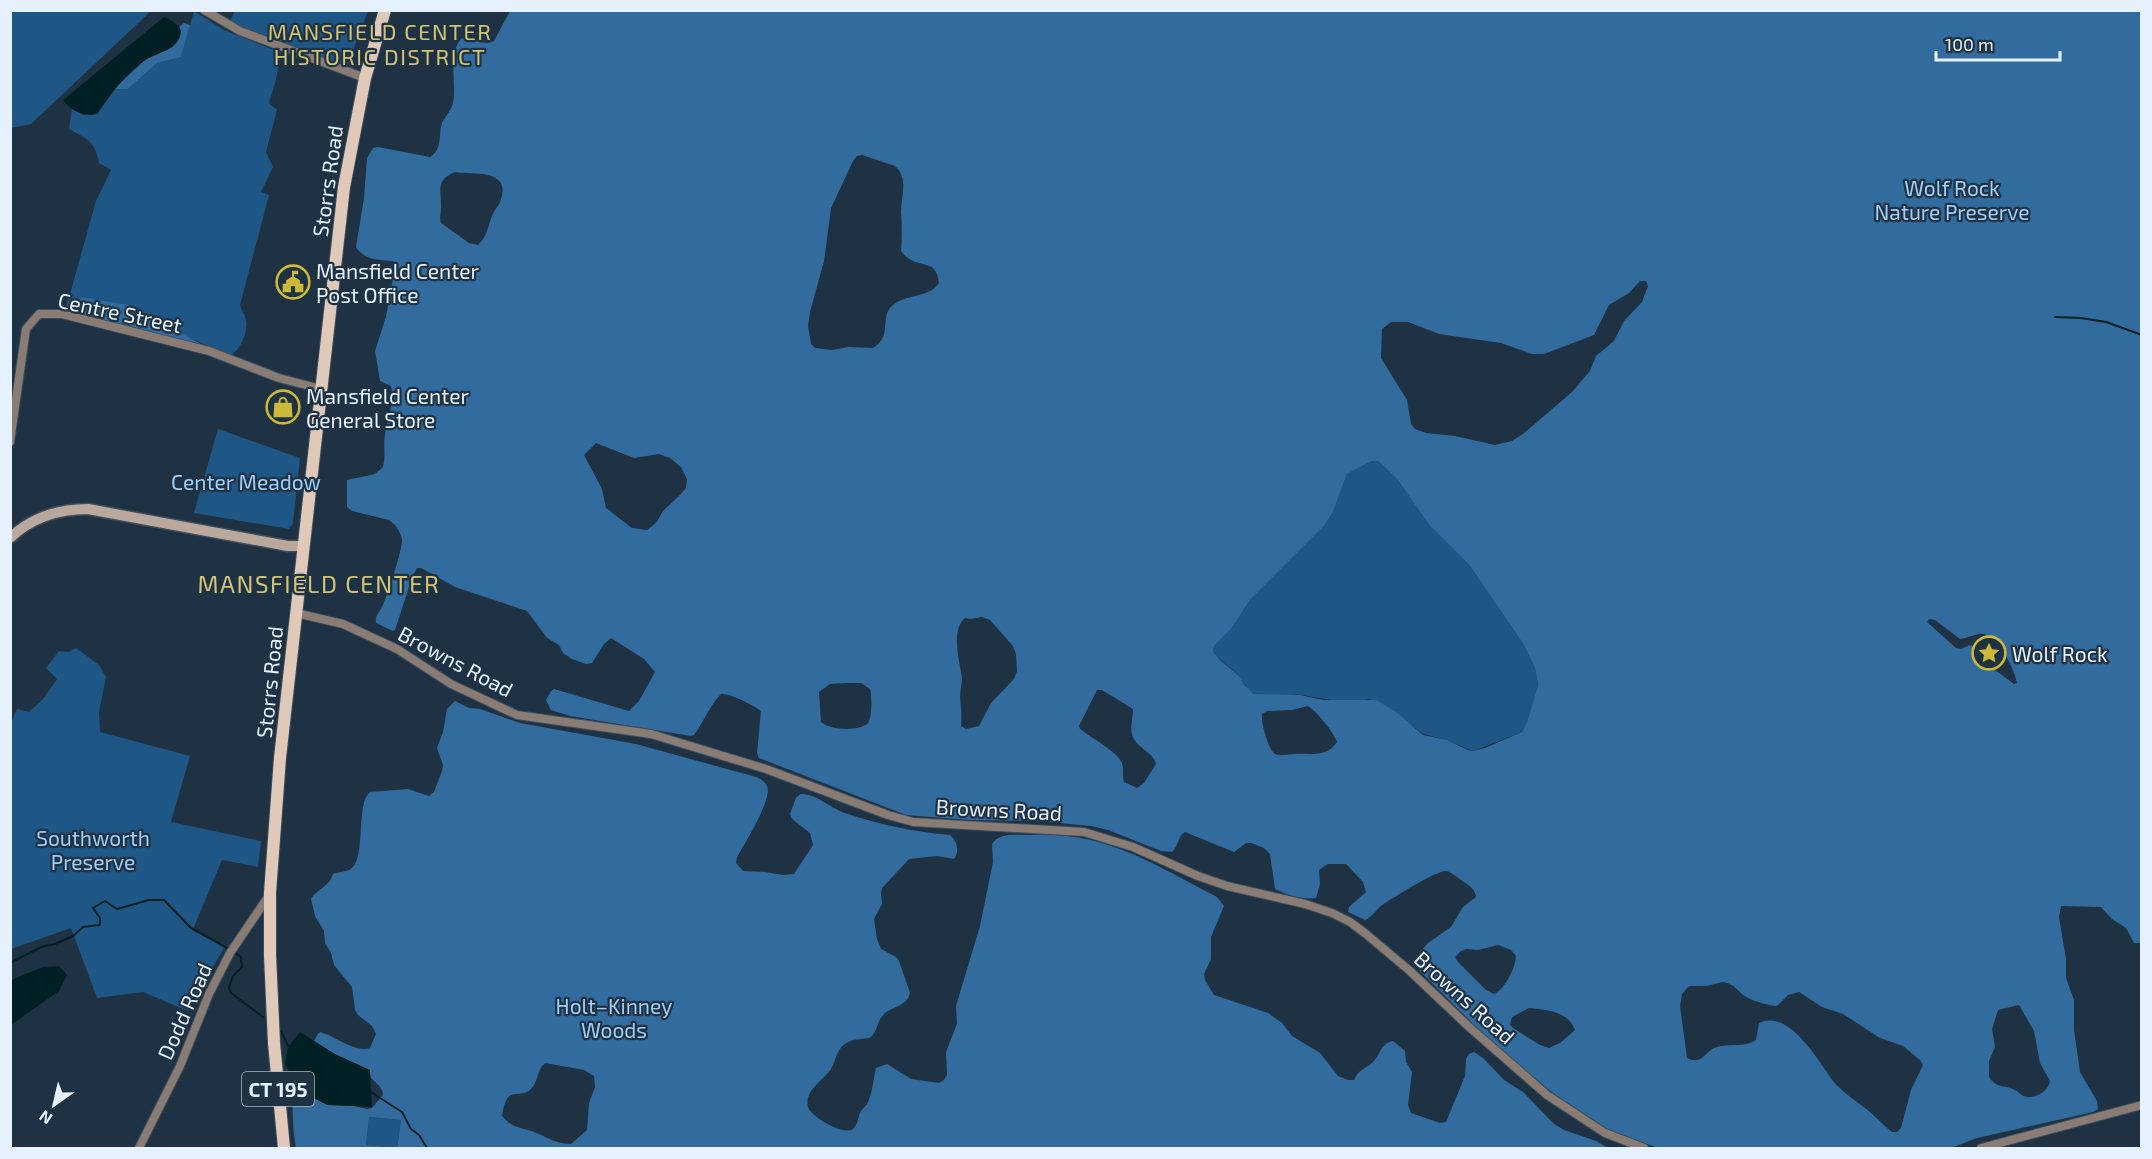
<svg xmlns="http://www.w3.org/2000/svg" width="2152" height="1159" font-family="'Exo 2',sans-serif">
	<rect width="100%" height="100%" fill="#1f3243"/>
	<path fill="#1e5785" d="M11,10h140v1l-120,113 -20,4z
		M194,11l30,19 57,23 -5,27 -7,23 8,7 -11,42 7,15 -12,25 8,3 -29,110c1,5 5,10 6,15 2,11 -5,31 -16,35l-43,-18 -119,-36 28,-100 15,-31 -12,-7c-4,-22 -12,-24 -30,-34l3,-20 12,6 13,-1 17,-25h14l29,-26 24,-6z
		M235,11h133l-21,55 -118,-43z
		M218,429l82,29 -7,65 -4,6 -95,-16z
		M1372,461h6l19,18 33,47 40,40 54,79 11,23 3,17 -11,37 -5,10 -49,19 -26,-11 -24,-6 -9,-7 -44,-28c-26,5 -43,0 -68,-4 -15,-2 -32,4 -47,-1 -9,-3 -12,-13 -18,-20 -8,-8 -17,-13 -24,-22l1,-6 17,-17 19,-29 74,-74 9,-14 14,-38z
		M76,648l23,17 7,12 -7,35 1,20 90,24 -19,66 90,19 -3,26 -36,-7 -29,69 32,17 -37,65 -45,-19 -46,6 -26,-70 -60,21v-226l6,-14 12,3 14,-13 14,-20 -11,-11 13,-17 10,1z
		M369,1117l32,3 -4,28 -31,-3z"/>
	<path fill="#326c9e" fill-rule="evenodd" d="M510,11h1631v932h-7l-8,-15 -14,-9 -11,-12 -40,-1 -2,11 7,42v19l8,22v30l6,42 17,29 1,8 -5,3 -116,26 -26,10h-292l-44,-14 -56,-36 -33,-27 -50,-44 -57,-57 -4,-7 4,-10 9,-10 23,-16 12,-20 13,-10c-1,-9 -8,-12 -15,-17 -5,-3 -10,-9 -16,-9 -11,1 -52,27 -63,34 -6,5 -10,12 -17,15l-17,-8 1,-5 17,-15 -3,-10 -17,-18h-18l-9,6 1,14 -4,14c-12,2 -30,-3 -41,-9l-5,-35 -6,-6 -13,-5h-5l-12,9 -49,-20c-8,5 -6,14 -13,20l-11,-1 -53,-21 -17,-4 -53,-5 -68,-1 -64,-5 -147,-57 -2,-5 4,-42c-8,-6 -31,-18 -40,-17 -12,12 -17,28 -27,41l-3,1 -121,-20 -19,-6 -5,-10 5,-9 3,-2 75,22 10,-10 16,-29 -11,-13 -33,-21 -7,6 -12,19 -6,1 -14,-5 -9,-6 -4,-8 -12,-7 -20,-27 -72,-24 -34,-19h-4l-4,7 -18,55 -2,1 -17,-8c-1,-7 3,-10 6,-16 5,-10 21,-59 20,-68 -2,-8 -6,-14 -13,-19l-37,-9 -5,-4v-27l28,-6 8,-7c3,-11 0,-22 2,-33 2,-16 10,-31 6,-48l-11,-5 -5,-30 11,-34 9,-50 -2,-6c-14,-1 -29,-1 -37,-14l8,-49 3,-40 6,-10 5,-1 52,10c13,-8 8,-21 12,-34 3,-7 10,-13 11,-21 4,-19 -6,-49 9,-64 11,1 23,8 32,3zM862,155l33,11c14,12 6,31 6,46 1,14 1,25 0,39 15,21 35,4 38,32 -9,15 -35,11 -47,23 -13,12 1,30 -19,42l-24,-1 -17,3 -17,-2 -4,-4 -3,-18 2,-14 14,-51 7,-53 22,-47 4,-5zM455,172c17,3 56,-4 46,27 -1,6 -7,11 -9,17 -4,10 -5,21 -14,29l-9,-2 -28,-20c-2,-6 0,-9 0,-14 1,-18 -7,-28 14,-37zM1640,281h6l2,5 -6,16 -18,19 -10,20 -18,15 -6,15 -18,21 -49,42 -11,7 -17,4 -40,-9 -29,-3 -11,-4 -4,-5 -4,-24 -26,-42 1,-29 9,-7h17l31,12 62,9 31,11h12l50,-19 15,-30 20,-12zM596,443l38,15 25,-4 11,4 11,9 6,12 -1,9 -6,7 -17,16 -7,12 -9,7 -15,-2 -26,-20 -4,-19 -18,-34zM1372,461h6l19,18 33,47 40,40 54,79 11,23 3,17 -11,37 -5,10 -37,16 -12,3 -5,-1 -21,-10 -24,-5 -27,-23 -20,-12h-53l-23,-5 -46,-1 -9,-8 -6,-10 -18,-15 -8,-9 1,-6 17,-17 19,-29 74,-74 9,-14 14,-38zM982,617l8,3 23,26 3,8 1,17 -3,8 -23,24 -12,23 -13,3 -5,-3c1,-11 0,-19 -1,-29 0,-7 2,-13 2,-19 -2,-17 -12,-47 3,-60l5,1zM1929,619l6,1 25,19c7,-1 13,-4 19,-5 17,-4 36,36 38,49l-3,1 -19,-14 -12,-3 -5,-19 -8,-3 -9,4 -5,-1 -29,-26zM847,683h14l9,6c2,6 2,30 -2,34 -9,9 -39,7 -47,-1l-2,-30 11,-8zM1097,690h5l31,19c0,8 -3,18 -1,25 3,14 21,17 24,30l-12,19 -7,5 -13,-6c-2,-6 0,-13 -2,-19 -4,-11 -32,-26 -42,-34l-1,-3zM1308,706c9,6 25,25 29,36 -10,16 -27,11 -43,12 -6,0 -14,3 -19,0 -7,-5 -14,-31 -13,-40l5,-3 25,-1zM1498,945l13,5 5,6c-1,13 -11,33 -22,38l-8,-4 -28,-28 -3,-5 6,-6 5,-2 12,1zM1723,982c13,2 15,11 25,16 5,3 23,8 29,8l11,-11 11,-3 23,15 21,7 37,24 23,8 17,14 3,5 -12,25 -10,38 -4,4h-5l-5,-4c-6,-5 -11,-11 -17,-16 -12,-10 -26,-18 -36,-30 -15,-19 -44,-74 -75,-59l-3,17c-12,8 -26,3 -39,7 -12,3 -14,19 -30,11l-7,-52 2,-12 7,-8h17zM2019,1005l15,26 6,32 10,18c-2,11 -16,19 -27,15 -3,-2 -5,-5 -8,-6 -11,-6 -17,0 -26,-13v-16l6,-14 -3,-18 6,-19zM1529,1008c18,2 39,3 46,22l-15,13 -11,5 -9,-3 -27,-17 -3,-3 2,-8z
		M184,23l6,2 -9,32 -24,6 -29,26h-14l31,-29 28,-13 8,-16 -2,-4z
		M85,298l42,7 78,41 -140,-35 3,-10z
		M455,701l14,7 11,1 40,14 116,21 120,33c4,2 9,4 11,9 6,12 -23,59 -30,71l-1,6 7,8 22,1 18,3 11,-1 19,-29 -3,-12 -18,-14 -2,-5 6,-16 4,-4c17,-1 32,16 48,20 33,11 67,18 102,21 7,6 10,16 4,24l-17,-3 -28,3 -27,29 -1,5 1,11 -8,15 3,20 4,10 15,8 3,4 11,32c-3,13 -16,13 -25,20 -8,7 -7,17 -14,24 -7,3 -16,1 -23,5 -11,5 -12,18 -17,27 -7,11 -27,21 -23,38 2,9 38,31 46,21 4,-4 4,-12 7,-17 2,-3 5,-5 6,-7 6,-11 6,-25 9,-36l11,-4 24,15 28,4 5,-3 3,-5 -1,-23 11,-28 -1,-18 24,-80 13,-64 -1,-18c7,-11 22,-9 34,-9 78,-5 125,28 191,62l7,9 -13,31v22l-7,15 1,6 9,15 54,18 14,10 10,13 28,17 18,23 10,4h6c4,-10 11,-11 18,-17 9,-8 8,-20 21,-22l12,10 1,11 6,10 -4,33 3,8 29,10 6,-1 19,-46 1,-17 3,-5 5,-2 9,6 21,22 19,12 31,32 10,6 32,11 12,7h-1312c-3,-17 -4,-34 -3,-51l5,-4 11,3 15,7 22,1 21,5 5,-1 11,-13c-1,-10 -7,-11 -13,-18 -15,-16 -18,-14 -36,-23 -7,-3 -14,-9 -20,-13l4,-7 2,-2c15,4 35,21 50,16l6,-14 -4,-8 -14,-11 -3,-5 -3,-23 -18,-22 -3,-12 -6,-10 -1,-12 -9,-15 -4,-17c6,-10 18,-12 22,-25 5,-2 13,-2 18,-5 16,-13 4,-65 19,-77l38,-3 21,7 5,-4 8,-21 1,-6 -6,-17 6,-16 4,-23zM545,1063l39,7 10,6 1,11 -6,16 -2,27 -16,14c-17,0 -28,-10 -43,-14 -11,-3 -18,-4 -26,-14 5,-34 16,-15 29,-27 7,-7 6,-19 14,-26zM369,1117l32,3 -4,28 -31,-3z"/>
	<path fill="#002023" d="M164,17c7,3 20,9 16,19 -4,14 -22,16 -33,23 -21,13 -36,35 -50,55 -13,3 -26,-3 -34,-14z
		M59,966l8,9 -8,16 -48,34v-45l32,-13z
		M300,1032l35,22 35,16 2,37 -45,-2 -28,-15 -14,-26 3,-17z"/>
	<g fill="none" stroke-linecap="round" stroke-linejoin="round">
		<path stroke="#002023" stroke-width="2" d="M2055,317l26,1 25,4 36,13
			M233,952l8,5 1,10 -9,9 -4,12 2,5 32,24
			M10,963l31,-16 14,-3 18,-8 10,-9 17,-2v-7l-7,-10 12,-7 12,8 32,-9h15l27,28 38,21
			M281,1031l8,17
			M369,1091l33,21 9,17 8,6 8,13"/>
		<g stroke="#3b4d5d" stroke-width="10">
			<path id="minor" d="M204,10l36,21 125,47
				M10,442l16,-113 13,-15h23l147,37 70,27 42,11
				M296,613l47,11 54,25 54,35 66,31 134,19 115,35 122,46 25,7 171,10 49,15 65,29 29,10 78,18 27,9 18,9 16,12 44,37 58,55 79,69 58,38 39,15
				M139,1148l41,-82 29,-72 21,-41 40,-59
				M1981,1148l161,-43"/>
		</g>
		<g stroke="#3b4d5d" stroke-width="13">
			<path id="secondary" d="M10,538c22,-21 49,-29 78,-29l200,37h15"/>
		</g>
		<g stroke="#3b4d5d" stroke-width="14">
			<path id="primary" d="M284,1148l-10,-105 -4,-88v-62l10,-135 64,-571 21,-109 20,-68"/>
		</g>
		<use href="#minor" stroke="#887c75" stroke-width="8"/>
		<use href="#secondary" stroke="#baa89c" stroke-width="10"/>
		<use href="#primary" stroke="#e1c9ba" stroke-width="12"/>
	</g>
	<defs>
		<g id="civic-ring" transform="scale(1.725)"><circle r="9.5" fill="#1f3243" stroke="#ccb938" stroke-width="1.5"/><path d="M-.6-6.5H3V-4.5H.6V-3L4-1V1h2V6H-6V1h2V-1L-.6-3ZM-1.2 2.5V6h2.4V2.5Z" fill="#ccb938"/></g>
		<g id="shop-ring" transform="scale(1.725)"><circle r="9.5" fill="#1f3243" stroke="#ccb938" stroke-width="1.5"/><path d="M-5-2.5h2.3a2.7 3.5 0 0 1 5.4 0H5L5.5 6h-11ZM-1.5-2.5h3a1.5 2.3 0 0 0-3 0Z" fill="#ccb938"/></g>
		<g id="sight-ring" transform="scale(1.725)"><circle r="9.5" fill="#1f3243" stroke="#ccb938" stroke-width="1.5"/><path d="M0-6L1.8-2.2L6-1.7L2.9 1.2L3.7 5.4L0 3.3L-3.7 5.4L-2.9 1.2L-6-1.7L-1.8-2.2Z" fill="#ccb938"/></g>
	</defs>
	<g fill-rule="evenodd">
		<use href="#civic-ring" x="293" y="282"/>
		<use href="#shop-ring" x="283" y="407"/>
		<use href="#sight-ring" x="1989" y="653"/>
	</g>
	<g text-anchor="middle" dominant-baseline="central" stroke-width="4.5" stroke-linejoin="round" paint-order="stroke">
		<rect fill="#1f3243" stroke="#aab8c5" stroke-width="1.5" x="242" y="1072" width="72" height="34" rx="4.5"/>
		<g font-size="20" font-weight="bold" fill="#e5f1fd">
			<text x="278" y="1089">CT 195</text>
		</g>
		<g font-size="21" fill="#e5f1fd" stroke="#1f3243">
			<text transform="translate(327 181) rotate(-82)">Storrs Road</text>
			<text transform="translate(120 312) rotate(12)">Centre Street</text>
			<text transform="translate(456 661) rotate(28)">Browns Road</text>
			<text transform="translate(269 682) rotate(-84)">Storrs Road</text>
			<text transform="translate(999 809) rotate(3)">Browns Road</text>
			<text transform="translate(1465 997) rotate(42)">Browns Road</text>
			<text transform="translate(184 1011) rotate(-66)">Dodd Road</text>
		</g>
		<g font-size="21" fill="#a0cefa" stroke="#1f3243">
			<text x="1952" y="187">Wolf Rock<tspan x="1952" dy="24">Nature Preserve</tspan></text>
			<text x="246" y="481">Center Meadow</text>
			<text x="93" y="837">Southworth<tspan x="93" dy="24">Preserve</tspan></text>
			<text x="614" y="1005">Holt–Kinney<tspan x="614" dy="24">Woods</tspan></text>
		</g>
		<g font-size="21" fill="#e5f1fd" stroke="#1f3243" text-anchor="start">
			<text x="316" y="270">Mansfield Center<tspan x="316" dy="24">Post Office</tspan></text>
			<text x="306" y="395">Mansfield Center<tspan x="306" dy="24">General Store</tspan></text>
			<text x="2012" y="653">Wolf Rock</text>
		</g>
		<g font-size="22" letter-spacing="1.5" fill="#d1c577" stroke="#1f3243">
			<text x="380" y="31">MANSFIELD CENTER<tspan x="380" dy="25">HISTORIC DISTRICT</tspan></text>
		</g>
		<g font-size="24" letter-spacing="1.5" fill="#d1c577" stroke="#1f3243">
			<text x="319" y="583">MANSFIELD CENTER</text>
		</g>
	</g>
	<rect width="2152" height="1159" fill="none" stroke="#e5f1fd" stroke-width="24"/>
	<g transform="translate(54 1105) rotate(214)" stroke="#1f3243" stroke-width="4.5" paint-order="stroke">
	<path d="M0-4.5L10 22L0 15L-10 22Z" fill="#e5f1fd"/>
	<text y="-9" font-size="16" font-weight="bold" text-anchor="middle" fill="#e5f1fd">N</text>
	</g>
	<path d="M1936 51v9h124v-9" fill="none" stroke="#e5f1fd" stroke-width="3"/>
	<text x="1945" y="51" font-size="18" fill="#e5f1fd" stroke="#1f3243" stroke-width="4.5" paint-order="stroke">100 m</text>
</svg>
